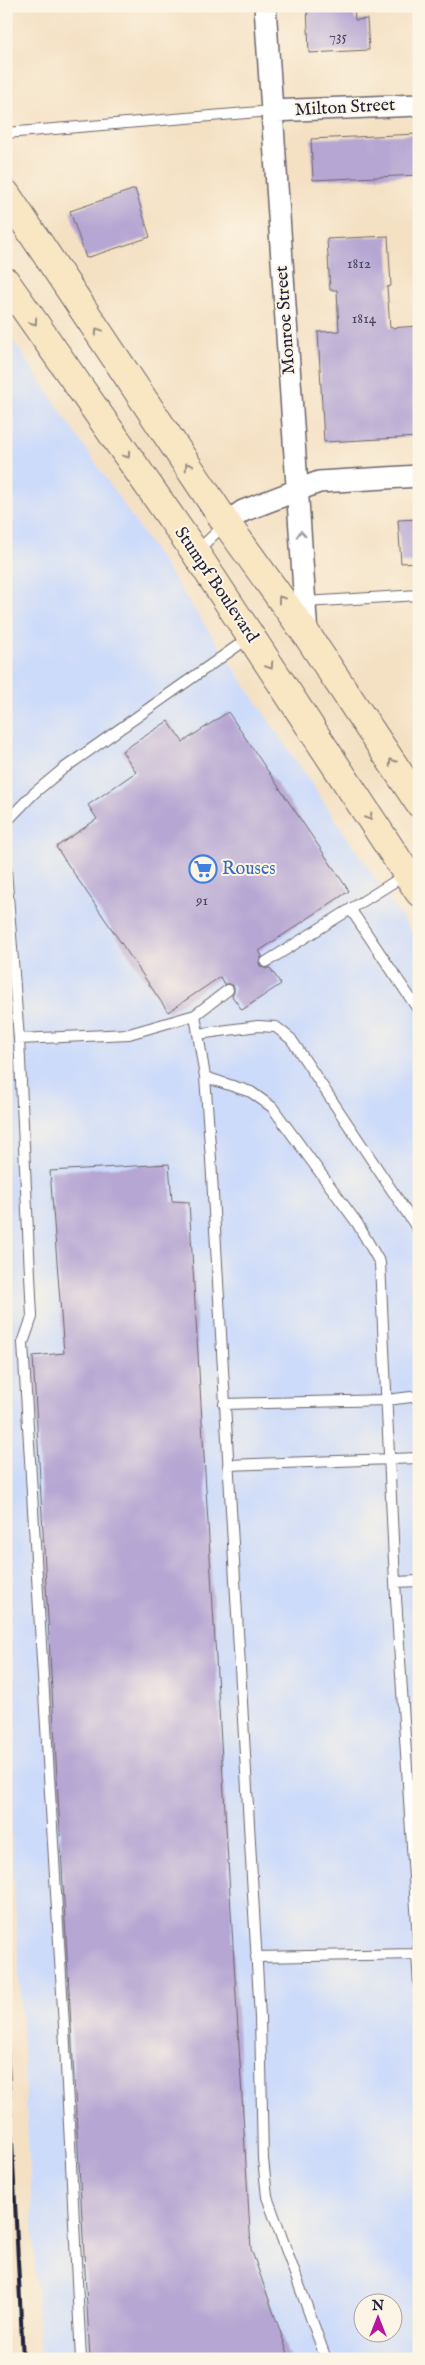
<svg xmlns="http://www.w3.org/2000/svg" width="425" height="2365" font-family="'IM FELL English',serif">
	<rect width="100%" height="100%" fill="#fcf5e5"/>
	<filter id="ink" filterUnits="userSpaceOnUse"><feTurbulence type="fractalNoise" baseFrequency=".02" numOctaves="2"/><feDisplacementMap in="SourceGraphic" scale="10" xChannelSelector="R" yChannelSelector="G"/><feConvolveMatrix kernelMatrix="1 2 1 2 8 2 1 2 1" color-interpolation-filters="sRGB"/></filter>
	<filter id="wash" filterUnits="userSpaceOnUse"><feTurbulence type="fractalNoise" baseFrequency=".0096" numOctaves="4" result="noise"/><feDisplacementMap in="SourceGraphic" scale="20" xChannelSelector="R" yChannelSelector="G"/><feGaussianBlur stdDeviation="1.12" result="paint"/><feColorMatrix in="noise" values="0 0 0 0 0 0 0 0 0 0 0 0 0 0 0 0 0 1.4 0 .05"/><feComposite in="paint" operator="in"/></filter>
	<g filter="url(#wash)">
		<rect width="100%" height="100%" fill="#f4e1c4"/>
		<path fill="#cddbfa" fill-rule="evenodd" d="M6,330l413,613v1416h-379l-34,-624zM362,2302h30v30h-30z"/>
		<g id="blocks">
			<path fill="#b5a6d3" d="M307,6h47l1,14 12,-1 2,31 -60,3z
				M417,134l2,41 -106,5 -2,-41z
				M135,189l15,48 -64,21 -16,-47z
				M388,236l3,50 -4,1 3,41 29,-2v111l-95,5 -6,-110 21,-1 -2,-41h-7l-3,-51z
				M419,519v43l-18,1 -3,-43z
				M228,712l121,179 -90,60 3,5 -3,6 1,4 6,3 4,-1 11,16 -39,26 -10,-14 2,-4v-6l-4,-2h-6l-4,-7 -52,35 -112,-165 41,-28 -9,-14 48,-33 -14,-21 46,-30 15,21z
				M169,1164l3,37 17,1 62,1047 39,110h-200l-57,-1003 31,-3 -14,-182z"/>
		</g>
	</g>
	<g filter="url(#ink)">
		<use href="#blocks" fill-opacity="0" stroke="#6c656b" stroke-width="1"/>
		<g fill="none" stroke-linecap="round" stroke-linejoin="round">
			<g stroke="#6c656b" stroke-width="12">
				<path id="lane" d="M6,133l265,-22
					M196,552l29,-28
					M305,602l114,-7
					M6,822l27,-28 30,-25 187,-132
					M6,870l13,169 110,-5 66,-19 33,-25
					M351,910l68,101
					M266,962l139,-87
					M195,1015l10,62 6,82 49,858 3,142 4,38 59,162
					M198,1034l60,-8 18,1 15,12 128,192
					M19,1039l13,278 -9,26 41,683 17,333
					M205,1077l46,15 21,15 85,116 23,40 15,319 24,373
					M224,1404l163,-4 32,-4
					M228,1465l191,-7
					M395,1582l24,-1
					M256,1957l161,-3 2,31"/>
			</g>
			<g stroke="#6c656b" stroke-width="24">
				<path id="street" d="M265,6l42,629
					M271,111l148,-6
					M226,523l17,-12 76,-29 100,-6"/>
			</g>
			<g stroke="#6c656b" stroke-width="30">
				<path id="secondary" d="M6,194l220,329 81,112 112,168
					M6,282l189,270 224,340"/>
			</g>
			<use href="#lane" stroke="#fff" stroke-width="10"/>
			<use href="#street" stroke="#fff" stroke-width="21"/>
			<use href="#secondary" stroke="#f9e7c3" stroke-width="28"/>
			<path stroke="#22223b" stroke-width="4" d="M6,2025l17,334"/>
		</g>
		<defs><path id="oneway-chevron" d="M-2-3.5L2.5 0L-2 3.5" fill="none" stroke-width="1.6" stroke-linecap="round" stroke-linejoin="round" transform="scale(1.25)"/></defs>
		<g stroke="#988e86">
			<use href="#oneway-chevron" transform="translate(34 322) rotate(55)"/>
			<use href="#oneway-chevron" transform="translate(98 331) rotate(-124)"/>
			<use href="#oneway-chevron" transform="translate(127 455) rotate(55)"/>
			<use href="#oneway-chevron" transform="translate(188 466) rotate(-124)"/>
			<use href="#oneway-chevron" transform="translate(281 599) rotate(-126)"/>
			<use href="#oneway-chevron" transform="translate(270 666) rotate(57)"/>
			<use href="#oneway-chevron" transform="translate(392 762) rotate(-123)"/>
			<use href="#oneway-chevron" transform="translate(369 817) rotate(57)"/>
		</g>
		<use stroke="#9c9ca7" href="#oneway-chevron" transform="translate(301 534) rotate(-94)"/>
	</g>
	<defs>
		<g id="supermarket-ring" transform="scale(1.4375)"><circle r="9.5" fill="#fcf5e5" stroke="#3f7fe0" stroke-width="1.5"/><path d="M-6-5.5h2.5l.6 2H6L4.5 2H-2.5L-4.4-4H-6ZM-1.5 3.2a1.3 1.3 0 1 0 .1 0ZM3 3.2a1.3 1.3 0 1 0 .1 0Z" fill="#3f7fe0"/></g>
	</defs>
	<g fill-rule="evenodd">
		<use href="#supermarket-ring" x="203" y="869"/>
	</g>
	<g text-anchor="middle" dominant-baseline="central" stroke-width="4" stroke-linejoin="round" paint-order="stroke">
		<g font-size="15" fill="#474361">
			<text x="338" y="36">735</text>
			<text x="359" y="263">1812</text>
			<text x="364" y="318">1814</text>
			<text x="202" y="900">91</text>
		</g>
		<g font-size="18" fill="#22223b" stroke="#fcf5e5">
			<text transform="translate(345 108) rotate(-3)">Milton Street</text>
			<text transform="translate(286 320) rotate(-94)">Monroe Street</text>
			<text transform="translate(216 585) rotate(56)">Stumpf Boulevard</text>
		</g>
		<g font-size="18" fill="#366cbe" stroke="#fcf5e5" text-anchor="start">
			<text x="222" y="869">Rouses</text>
		</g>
	</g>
	<rect width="425" height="2365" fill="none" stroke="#fcf5e5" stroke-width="25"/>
	<g transform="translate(378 2318)"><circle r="24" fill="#fcf5e5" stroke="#a5a1a1"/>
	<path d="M0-4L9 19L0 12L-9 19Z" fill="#b5179e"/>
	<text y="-8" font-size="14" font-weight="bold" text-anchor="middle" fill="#22223b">N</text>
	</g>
</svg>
